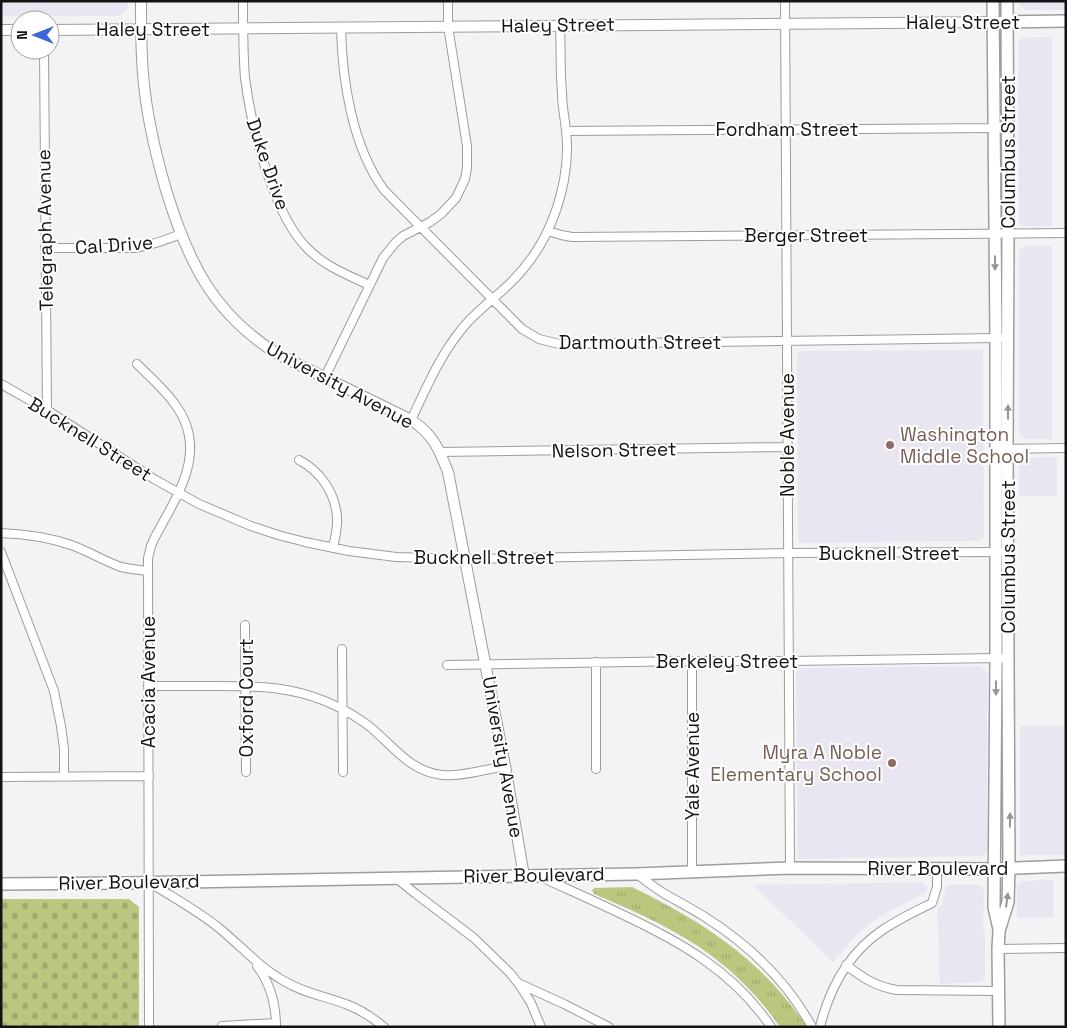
<svg xmlns="http://www.w3.org/2000/svg" width="1067" height="1028" font-family="'Space Grotesk',sans-serif">
	<defs>
		<pattern id="cemetery-stones" width="16" height="16" patternUnits="userSpaceOnUse" patternTransform="scale(1.25)"><rect width="16" height="16" fill="#bbc77f"/><path d="M2 7V4a2 2 0 0 1 4 0v3zM10 15v-3a2 2 0 0 1 4 0v3z" fill="#a0aa6d"/></pattern>
		<pattern id="park-tufts" width="24" height="20" patternUnits="userSpaceOnUse" patternTransform="scale(1.25)"><rect width="24" height="20" fill="#bbc77f"/><path d="M3 7l-1-3M5 7V3M7 7l1-3M15 17l-1-3M17 17v-4M19 17l1-3" fill="none" stroke="#a0aa6d"/></pattern>
	</defs>
	<rect width="100%" height="100%" fill="#f3f2f5"/>
	<path fill="#eae6f1" d="M1,1h127v4l-1,4 -6,6 -3,1h-117z
		M1018,1h48v9h-41l-7,-7z
		M1052,37v189h-28l-3,-1 -2,-3 -1,-179 2,-4 4,-1z
		M1025,246h27v193h-28l-2,-2 -3,-5v-180l2,-5z
		M983,350l1,184 -2,5 -4,2 -175,2 -4,-1 -1,-3 -1,-183 1,-4 3,-1z
		M1057,457v39h-38v-32l1,-5 4,-1z
		M980,666l7,6v180l-4,4 -185,3 -2,-186 1,-3 2,-2z
		M1020,726h46v129h-46z
		M1054,880v38h-37v-34h3v-3z
		M920,882l3,1 3,2 1,5 -2,3 -35,18 -22,14 -17,16 -18,21 -80,-77z
		M948,885h32l4,6 -1,40 2,3v44l-4,4 -41,2 -3,-74 5,-6 4,-16z"/>
	<path fill="url(#cemetery-stones)" d="M1,899h128l10,8v120h-138z"/>
	<path fill="url(#park-tufts)" d="M632,887c73,36 128,71 175,140h-27c-50,-72 -108,-100 -186,-133l-2,-4 3,-2z"/>
	<g fill="none" stroke-linecap="round" stroke-linejoin="round">
		<g stroke="#9d9c9f" stroke-width="10">
			<path id="minor" d="M243,1c0,26 0,51 2,77 5,38 14,75 28,111 8,21 18,43 34,59 17,18 41,27 62,37
				M785,1l5,867
				M341,27c1,53 11,119 43,163l138,139 17,10 20,5 440,-6
				M44,50l3,360
				M566,131l429,-3 13,-3
				M548,231l13,4 11,2 494,-4
				M45,248h89c17,-2 31,-8 47,-14
				M137,364c13,13 27,25 37,39 36,47 4,91 -19,134l-4,9 -3,12 1,469
				M325,377l58,-119 12,-15 8,-7 27,-14 11,-8 15,-16 9,-19 2,-11v-22l-19,-120v-25
				M1,384l46,26 107,69 45,25 52,22 27,9 27,7 44,9 47,6 69,2 323,-6 213,-1
				M411,420c15,-31 28,-63 50,-90 12,-16 29,-28 44,-42 31,-28 51,-66 59,-108 3,-16 4,-33 2,-49 -1,-12 -4,-25 -4,-38 -2,-22 -1,-45 -2,-68
				M1003,449l63,-1
				M440,452l348,-5
				M299,460c21,11 36,32 38,57 1,10 -2,21 -4,31
				M1,533c24,1 47,4 70,12 17,6 33,16 50,22 9,2 18,3 27,4
				M1,552l53,139 7,35 3,23v28
				M245,625l1,147
				M342,649l1,123
				M692,661v210
				M596,662v107
				M447,665l245,-4h97l212,-3
				M148,686c23,0 46,0 69,0 32,0 63,0 94,10 19,6 37,15 54,27 26,19 42,48 77,52 18,2 45,-6 63,-9
				M1,777l148,-1
				M637,874c9,7 18,14 28,20 14,8 27,15 40,23 44,28 82,64 107,110
				M541,877c26,12 51,23 76,35 60,28 116,58 154,115
				M396,878l20,16 58,44 36,35 8,10 46,21 45,23
				M152,884c22,14 46,27 67,44 22,18 40,39 65,53 21,13 42,15 64,24 13,5 25,13 36,22
				M998,949l68,-1
				M846,965c17,13 29,21 50,25l102,1
				M257,966c13,17 19,39 19,61
				M519,984l12,19 10,24
				M222,1027v-1l54,-3
				M820,1027c10,-41 29,-75 64,-98 15,-10 32,-18 48,-26l5,-16v-19"/>
		</g>
		<g stroke="#9d9c9f" stroke-width="12">
			<path id="tertiary" d="M141,1c0,24 0,49 2,73 3,39 12,78 23,116 22,72 47,124 113,165l132,65c22,14 28,29 37,52l57,294 19,110
				M1,30h19
				M50,30l957,-8"/>
		</g>
		<g stroke="#9d9c9f" stroke-width="14">
			<path id="secondary" d="M993,1l3,338v319l-2,249 5,22
				M1007,22l59,-1
				M1,884l125,-1 510,-9 154,-6 205,1 71,-3
				M999,1027l-1,-78 1,-18 9,-29 1,-34 -2,-419 1,-215 -1,-233"/>
		</g>
		<use href="#minor" stroke="#fff" stroke-width="8"/>
		<use href="#tertiary" stroke="#fff" stroke-width="10"/>
		<use href="#secondary" stroke="#fff" stroke-width="11"/>
	</g>
	<defs><path id="oneway-solid" d="M-6-.8H1V-3.2L6.5 0L1 3.2V.8H-6Z" transform="scale(1.25)"/></defs>
	<g fill="#959595">
		<use href="#oneway-solid" transform="translate(995 263) rotate(90)"/>
		<use href="#oneway-solid" transform="translate(1008 412) rotate(-90)"/>
		<use href="#oneway-solid" transform="translate(996 688) rotate(90)"/>
		<use href="#oneway-solid" transform="translate(1010 820) rotate(-89)"/>
		<use href="#oneway-solid" transform="translate(1007 900) rotate(-82)"/>
	</g>
	<g fill="#8d6e63" stroke="#fff" stroke-width="2">
		<circle cx="890" cy="445" r="5"/>
		<circle cx="892" cy="763" r="5"/>
	</g>
	<g text-anchor="middle" dominant-baseline="central" stroke-width="4" stroke-linejoin="round" paint-order="stroke">
		<g font-size="19" fill="#141314" stroke="#fff">
			<text x="963" y="22">Haley Street</text>
			<text transform="translate(558 25) rotate(-1)">Haley Street</text>
			<text x="153" y="29">Haley Street</text>
			<text x="787" y="129">Fordham Street</text>
			<text transform="translate(1008 152) rotate(-90)">Columbus Street</text>
			<text transform="translate(268 164) rotate(71)">Duke Drive</text>
			<text transform="translate(45 230) rotate(-91)">Telegraph Avenue</text>
			<text x="806" y="235">Berger Street</text>
			<text transform="translate(114 245) rotate(-4)">Cal Drive</text>
			<text x="640" y="342">Dartmouth Street</text>
			<text transform="translate(340 385) rotate(28)">University Avenue</text>
			<text transform="translate(787 435) rotate(-90)">Noble Avenue</text>
			<text transform="translate(90 439) rotate(32)">Bucknell Street</text>
			<text transform="translate(614 450) rotate(-1)">Nelson Street</text>
			<text x="889" y="553">Bucknell Street</text>
			<text x="484" y="557">Bucknell Street</text>
			<text transform="translate(1008 557) rotate(-90)">Columbus Street</text>
			<text x="727" y="661">Berkeley Street</text>
			<text transform="translate(148 682) rotate(-90)">Acacia Avenue</text>
			<text transform="translate(246 698) rotate(-90)">Oxford Court</text>
			<text transform="translate(503 757) rotate(80)">University Avenue</text>
			<text transform="translate(692 766) rotate(-90)">Yale Avenue</text>
			<text x="938" y="868">River Boulevard</text>
			<text transform="translate(534 875) rotate(-1)">River Boulevard</text>
			<text transform="translate(129 882) rotate(-1)">River Boulevard</text>
		</g>
		<g font-size="19" fill="#785e54" stroke="#fff" text-anchor="start">
			<text x="900" y="434">Washington<tspan x="900" dy="22">Middle School</tspan></text>
			<text x="882" y="752" text-anchor="end">Myra A Noble<tspan x="882" dy="22">Elementary School</tspan></text>
		</g>
	</g>
	<rect width="1067" height="1028" fill="none" stroke="#141314" stroke-width="5"/>
	<g transform="translate(35 35) rotate(270)"><circle r="24" fill="#ffffff" stroke="#a1a1a1"/>
	<path d="M0-4L9 19L0 12L-9 19Z" fill="#3c66d7"/>
	<text y="-8" font-size="14" font-weight="bold" text-anchor="middle" fill="#141314">N</text>
	</g>
</svg>
